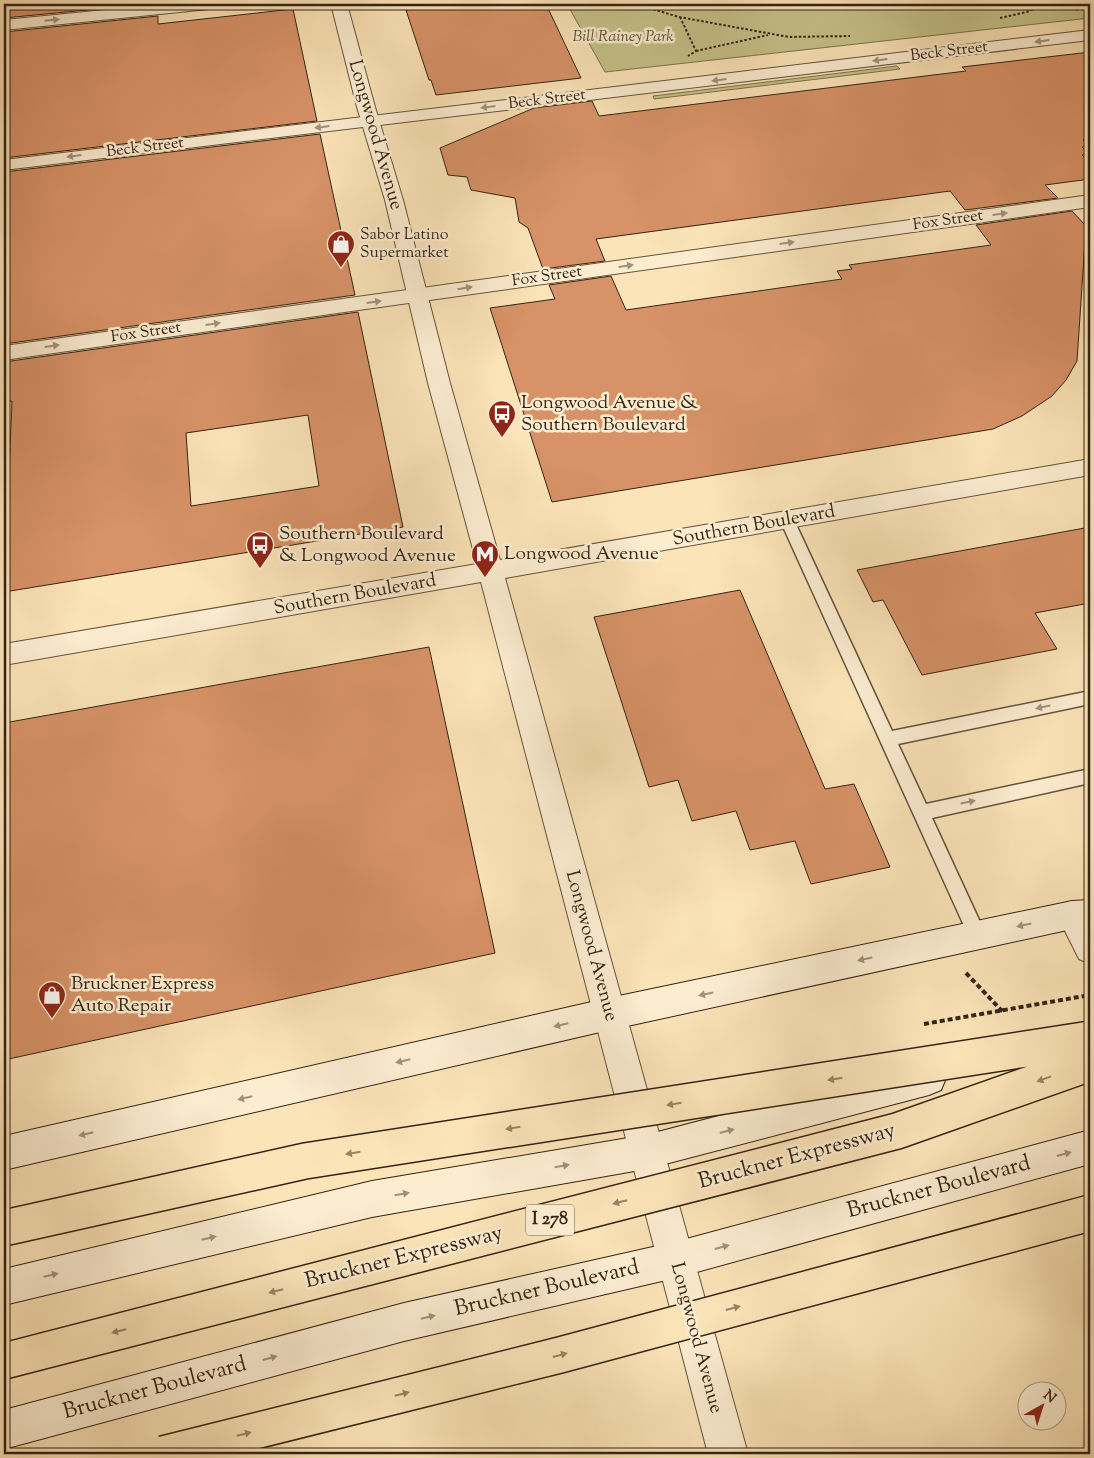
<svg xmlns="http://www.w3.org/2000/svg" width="1094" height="1458" font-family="'Sorts Mill Goudy',serif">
	<rect width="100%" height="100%" fill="#fbe4b8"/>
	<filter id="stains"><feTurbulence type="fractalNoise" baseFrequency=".004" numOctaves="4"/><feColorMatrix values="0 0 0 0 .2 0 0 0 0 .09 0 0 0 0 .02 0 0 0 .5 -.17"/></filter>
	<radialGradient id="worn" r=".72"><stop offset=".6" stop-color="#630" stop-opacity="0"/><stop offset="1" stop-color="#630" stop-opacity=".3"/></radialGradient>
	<path fill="#c6c28a" stroke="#7d724f" d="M567,4h523v14l-485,54z
		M897,66l3,3 -246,30 -1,-3z"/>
	<path fill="#d79267" stroke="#342314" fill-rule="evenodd" d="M4,4h145l-145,14z
		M406,4h140l35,74 -145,17 -5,-15h-2l-23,-70h2z
		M293,9l24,112 -313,37v-126l154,-16v8z
		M1090,52v87l-7,1 6,6 -7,1 7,7 -7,1 8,8v16l-45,6 13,13 -93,12 -15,-19 -354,48 9,22 -62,8 -15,-41 -9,-6 -4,-24 -44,-8 -4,-13 -19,-2 -8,-27 94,-40 58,-7 7,15 367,-45 -4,-4z
		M320,134l35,161 -351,49v-172z
		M1072,211l14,15 -9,135 -11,19 -14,16 -30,20 -29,13 -441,73 -62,-194 65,-9 -6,-14 62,-9 15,34 216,-31 -5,-8 15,-2 -3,-4 142,-20 -15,-20z
		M358,312l45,215 -399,65 8,-191 -8,1v-40zM308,415l11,71 -128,20 -5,-73z
		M1090,527v76l-55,10 22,36 -135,26 -39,-75 -10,2 -16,-32z
		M740,590l85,199 29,-5 36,83 -79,17 -16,-43 -45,9 -14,-39 -44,10 -14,-41 -29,7 -55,-170z
		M429,647l66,306 -491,107v-337z"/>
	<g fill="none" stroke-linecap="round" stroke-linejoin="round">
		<g stroke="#66533d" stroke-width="3">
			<path id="service" d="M787,515l5,1 2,4 98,211 198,-40v13l-192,40 28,60 164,-35v14l-158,35 54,117 -3,6 -6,3 -6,-3 -191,-421 2,-4z"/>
		</g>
		<g stroke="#66533d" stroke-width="2">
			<path id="minor" d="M166,4h51l-3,3 -5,2 -205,21v-10z
				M1090,30v10l-1086,130v-10z
				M1090,195v12l-1086,153v-14z"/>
		</g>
		<g stroke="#66533d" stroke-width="2">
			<path id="tertiary" d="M331,4h16l28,103 28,93 47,183 50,177 590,-101v16l-585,103 243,876h-40l-227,-872 -477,83v-21l473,-80 -49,-181 -43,-183 -28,-93z
				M1072,901l11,4 7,14v45l-11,-5 -22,-44 4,-10z"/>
		</g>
		<g stroke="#342314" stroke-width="2">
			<path id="secondary" d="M1090,900v28l-18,1 -463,101 -605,140v-34l605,-138 463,-97z
				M929,1061l12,5 5,12 -5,12 -12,5 -283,74 -274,48 -368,88v-36l368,-88 274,-46z
				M1090,1130v34l-415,114 -271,63 -400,108v-39l400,-107 271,-61z"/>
		</g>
		<path stroke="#342314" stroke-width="2" stroke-dasharray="2.5 2" stroke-linecap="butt" d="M636,4l43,13 110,20 61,-1
			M1040,7h32l6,3
			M680,17l16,34 -8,5
			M1000,18l27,-6 17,-8
			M696,51l72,-16"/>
		<path stroke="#342314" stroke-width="4" stroke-dasharray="5 3" stroke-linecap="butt" d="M966,973l37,39
			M924,1024l166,-29"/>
		<use href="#service" fill="#fcedd1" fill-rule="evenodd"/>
		<use href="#minor" fill="#fcedd1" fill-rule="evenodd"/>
		<use href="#tertiary" fill="#fcedd1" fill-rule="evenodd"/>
		<use href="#secondary" fill="#fcedd1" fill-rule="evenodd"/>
		<g stroke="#342314" stroke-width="38" stroke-linecap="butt">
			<path id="motorway-bridge" d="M4,1228l301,-67 785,-122
				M4,1361l893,-230 193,-68
				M163,1454l397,-99 530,-142"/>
		</g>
		<use href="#motorway-bridge" stroke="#fbe4b8" stroke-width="35"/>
	</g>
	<defs><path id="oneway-solid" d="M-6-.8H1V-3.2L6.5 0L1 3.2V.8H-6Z" transform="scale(1.25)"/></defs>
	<g fill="#a2927c">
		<use href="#oneway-solid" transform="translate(52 20) rotate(-6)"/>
		<use href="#oneway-solid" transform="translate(1042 41) rotate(173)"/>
		<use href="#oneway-solid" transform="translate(880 60) rotate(173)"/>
		<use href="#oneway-solid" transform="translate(719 80) rotate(173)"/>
		<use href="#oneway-solid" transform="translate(488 107) rotate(173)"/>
		<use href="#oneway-solid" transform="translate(322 127) rotate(173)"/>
		<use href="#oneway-solid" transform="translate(74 156) rotate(173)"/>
		<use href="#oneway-solid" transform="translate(1000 214) rotate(-8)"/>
		<use href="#oneway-solid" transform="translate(787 243) rotate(-8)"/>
		<use href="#oneway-solid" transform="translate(626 266) rotate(-8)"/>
		<use href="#oneway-solid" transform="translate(465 288) rotate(-9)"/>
		<use href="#oneway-solid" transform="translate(374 302) rotate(-8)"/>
		<use href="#oneway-solid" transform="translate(213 324) rotate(-8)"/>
		<use href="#oneway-solid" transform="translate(52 346) rotate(-8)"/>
		<use href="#oneway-solid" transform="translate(1043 707) rotate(168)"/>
		<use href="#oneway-solid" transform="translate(968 802) rotate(-12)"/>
		<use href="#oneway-solid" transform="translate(1024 925) rotate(168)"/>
		<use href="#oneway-solid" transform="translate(865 959) rotate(168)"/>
		<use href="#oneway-solid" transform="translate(706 994) rotate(168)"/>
		<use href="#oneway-solid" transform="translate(561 1025) rotate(167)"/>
		<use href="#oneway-solid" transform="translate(403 1061) rotate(167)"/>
		<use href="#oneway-solid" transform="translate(245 1098) rotate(167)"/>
		<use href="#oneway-solid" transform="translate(727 1131) rotate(-15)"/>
		<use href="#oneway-solid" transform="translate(86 1134) rotate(167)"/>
		<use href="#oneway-solid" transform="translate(1064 1154) rotate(-15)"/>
		<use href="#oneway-solid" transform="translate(562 1166) rotate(-10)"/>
		<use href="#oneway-solid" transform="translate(402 1194) rotate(-10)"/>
		<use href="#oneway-solid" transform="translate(209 1238) rotate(-13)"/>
		<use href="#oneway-solid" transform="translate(722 1247) rotate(-15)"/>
		<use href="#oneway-solid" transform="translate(51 1275) rotate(-13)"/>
		<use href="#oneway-solid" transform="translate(428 1317) rotate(-13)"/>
		<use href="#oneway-solid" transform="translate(270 1358) rotate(-15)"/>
	</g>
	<g fill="#988466">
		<use href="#oneway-solid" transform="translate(835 1079) rotate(171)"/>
		<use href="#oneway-solid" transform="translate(1044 1079) rotate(160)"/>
		<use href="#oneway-solid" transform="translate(674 1104) rotate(171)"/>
		<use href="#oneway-solid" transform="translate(513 1128) rotate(171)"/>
		<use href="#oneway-solid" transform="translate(353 1153) rotate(171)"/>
		<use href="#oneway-solid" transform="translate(620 1202) rotate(166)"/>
		<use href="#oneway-solid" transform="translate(276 1291) rotate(166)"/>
		<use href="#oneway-solid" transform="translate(733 1308) rotate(-15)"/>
		<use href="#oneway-solid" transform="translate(119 1331) rotate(166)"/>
		<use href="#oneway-solid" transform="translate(560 1355) rotate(-15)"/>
		<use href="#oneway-solid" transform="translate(402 1394) rotate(-14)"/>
		<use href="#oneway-solid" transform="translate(244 1434) rotate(-14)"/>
	</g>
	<defs>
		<g id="shop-pin" transform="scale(1.4375)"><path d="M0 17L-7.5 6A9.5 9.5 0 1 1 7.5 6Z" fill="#8f2418" stroke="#fcedd1"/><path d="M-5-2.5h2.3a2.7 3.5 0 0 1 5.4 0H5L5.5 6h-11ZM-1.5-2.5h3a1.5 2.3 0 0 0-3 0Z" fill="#fff"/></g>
		<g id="bus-pin" transform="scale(1.4375)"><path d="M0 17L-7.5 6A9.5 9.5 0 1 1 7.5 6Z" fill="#8f2418" stroke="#fcedd1"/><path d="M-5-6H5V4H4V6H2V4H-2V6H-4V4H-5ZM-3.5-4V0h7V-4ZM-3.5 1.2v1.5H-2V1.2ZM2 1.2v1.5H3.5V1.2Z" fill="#fff"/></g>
		<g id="metro-pin" transform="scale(1.4375)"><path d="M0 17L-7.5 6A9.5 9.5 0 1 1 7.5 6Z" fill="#8f2418" stroke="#fcedd1"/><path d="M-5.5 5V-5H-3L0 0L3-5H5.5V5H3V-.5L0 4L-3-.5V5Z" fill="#fff"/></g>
	</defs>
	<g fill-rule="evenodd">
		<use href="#shop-pin" x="341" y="244"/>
		<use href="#bus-pin" x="502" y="414"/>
		<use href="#bus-pin" x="260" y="545"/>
		<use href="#metro-pin" x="485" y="554"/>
		<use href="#shop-pin" x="52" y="995"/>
	</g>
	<g text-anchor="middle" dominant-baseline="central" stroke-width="5" stroke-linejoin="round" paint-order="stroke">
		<g font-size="16" font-style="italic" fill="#605337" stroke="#fcedd1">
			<text x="623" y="37">Bill Rainey Park</text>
		</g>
		<g font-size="16" fill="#342314" stroke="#fcedd1">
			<text transform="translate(949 52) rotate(-7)">Beck Street</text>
			<text transform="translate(547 100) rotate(-7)">Beck Street</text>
			<text transform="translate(145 148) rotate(-7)">Beck Street</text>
			<text transform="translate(948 221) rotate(-8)">Fox Street</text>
			<text transform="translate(547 277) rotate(-8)">Fox Street</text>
			<text transform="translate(146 333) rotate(-8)">Fox Street</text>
		</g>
		<g font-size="16" fill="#342314" stroke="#fcedd1" text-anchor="start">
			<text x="360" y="235">Sabor Latino<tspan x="360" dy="18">Supermarket</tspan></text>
		</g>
		<rect fill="#fcedd1" stroke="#70604d" stroke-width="1" x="526" y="1204.5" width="48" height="31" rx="4"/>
		<g font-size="18" font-weight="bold" fill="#342314">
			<text x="550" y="1220">I 278</text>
		</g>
		<g font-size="19" fill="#342314" stroke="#fcedd1">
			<text transform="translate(375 135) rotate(74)">Longwood Avenue</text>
			<text transform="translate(754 526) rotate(-10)">Southern Boulevard</text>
			<text transform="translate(355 595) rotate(-10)">Southern Boulevard</text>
			<text transform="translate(591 946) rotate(75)">Longwood Avenue</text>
			<text transform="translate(696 1338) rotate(75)">Longwood Avenue</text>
		</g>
		<g font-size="19" fill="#342314" stroke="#fcedd1" text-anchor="start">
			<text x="521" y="403">Longwood Avenue &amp;<tspan x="521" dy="22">Southern Boulevard</tspan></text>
			<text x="279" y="534">Southern Boulevard<tspan x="279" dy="22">&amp; Longwood Avenue</tspan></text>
			<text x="504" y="554">Longwood Avenue</text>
			<text x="71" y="984">Bruckner Express<tspan x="71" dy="22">Auto Repair</tspan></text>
		</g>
		<g font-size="22" fill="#342314" stroke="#fcedd1">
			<text transform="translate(797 1157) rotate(-15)">Bruckner Expressway</text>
			<text transform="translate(939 1188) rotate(-15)">Bruckner Boulevard</text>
			<text transform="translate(404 1258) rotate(-14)">Bruckner Expressway</text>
			<text transform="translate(547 1289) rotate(-13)">Bruckner Boulevard</text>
			<text transform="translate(155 1389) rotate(-15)">Bruckner Boulevard</text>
		</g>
	</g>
	<rect width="1094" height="1458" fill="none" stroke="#fbe4b8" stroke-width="20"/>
	<rect x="5" y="5" width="1084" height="1448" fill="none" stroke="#342314" stroke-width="2.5"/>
	<rect x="10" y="10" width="1074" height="1438" fill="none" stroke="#342314"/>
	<g transform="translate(1042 1406) rotate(39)"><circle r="24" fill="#fcedd1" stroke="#ac9c85"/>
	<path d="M0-4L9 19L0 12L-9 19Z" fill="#8f2418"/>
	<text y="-8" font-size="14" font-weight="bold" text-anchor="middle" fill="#342314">N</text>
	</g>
	<rect width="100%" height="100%" filter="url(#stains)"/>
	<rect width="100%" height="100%" fill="url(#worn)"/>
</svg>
